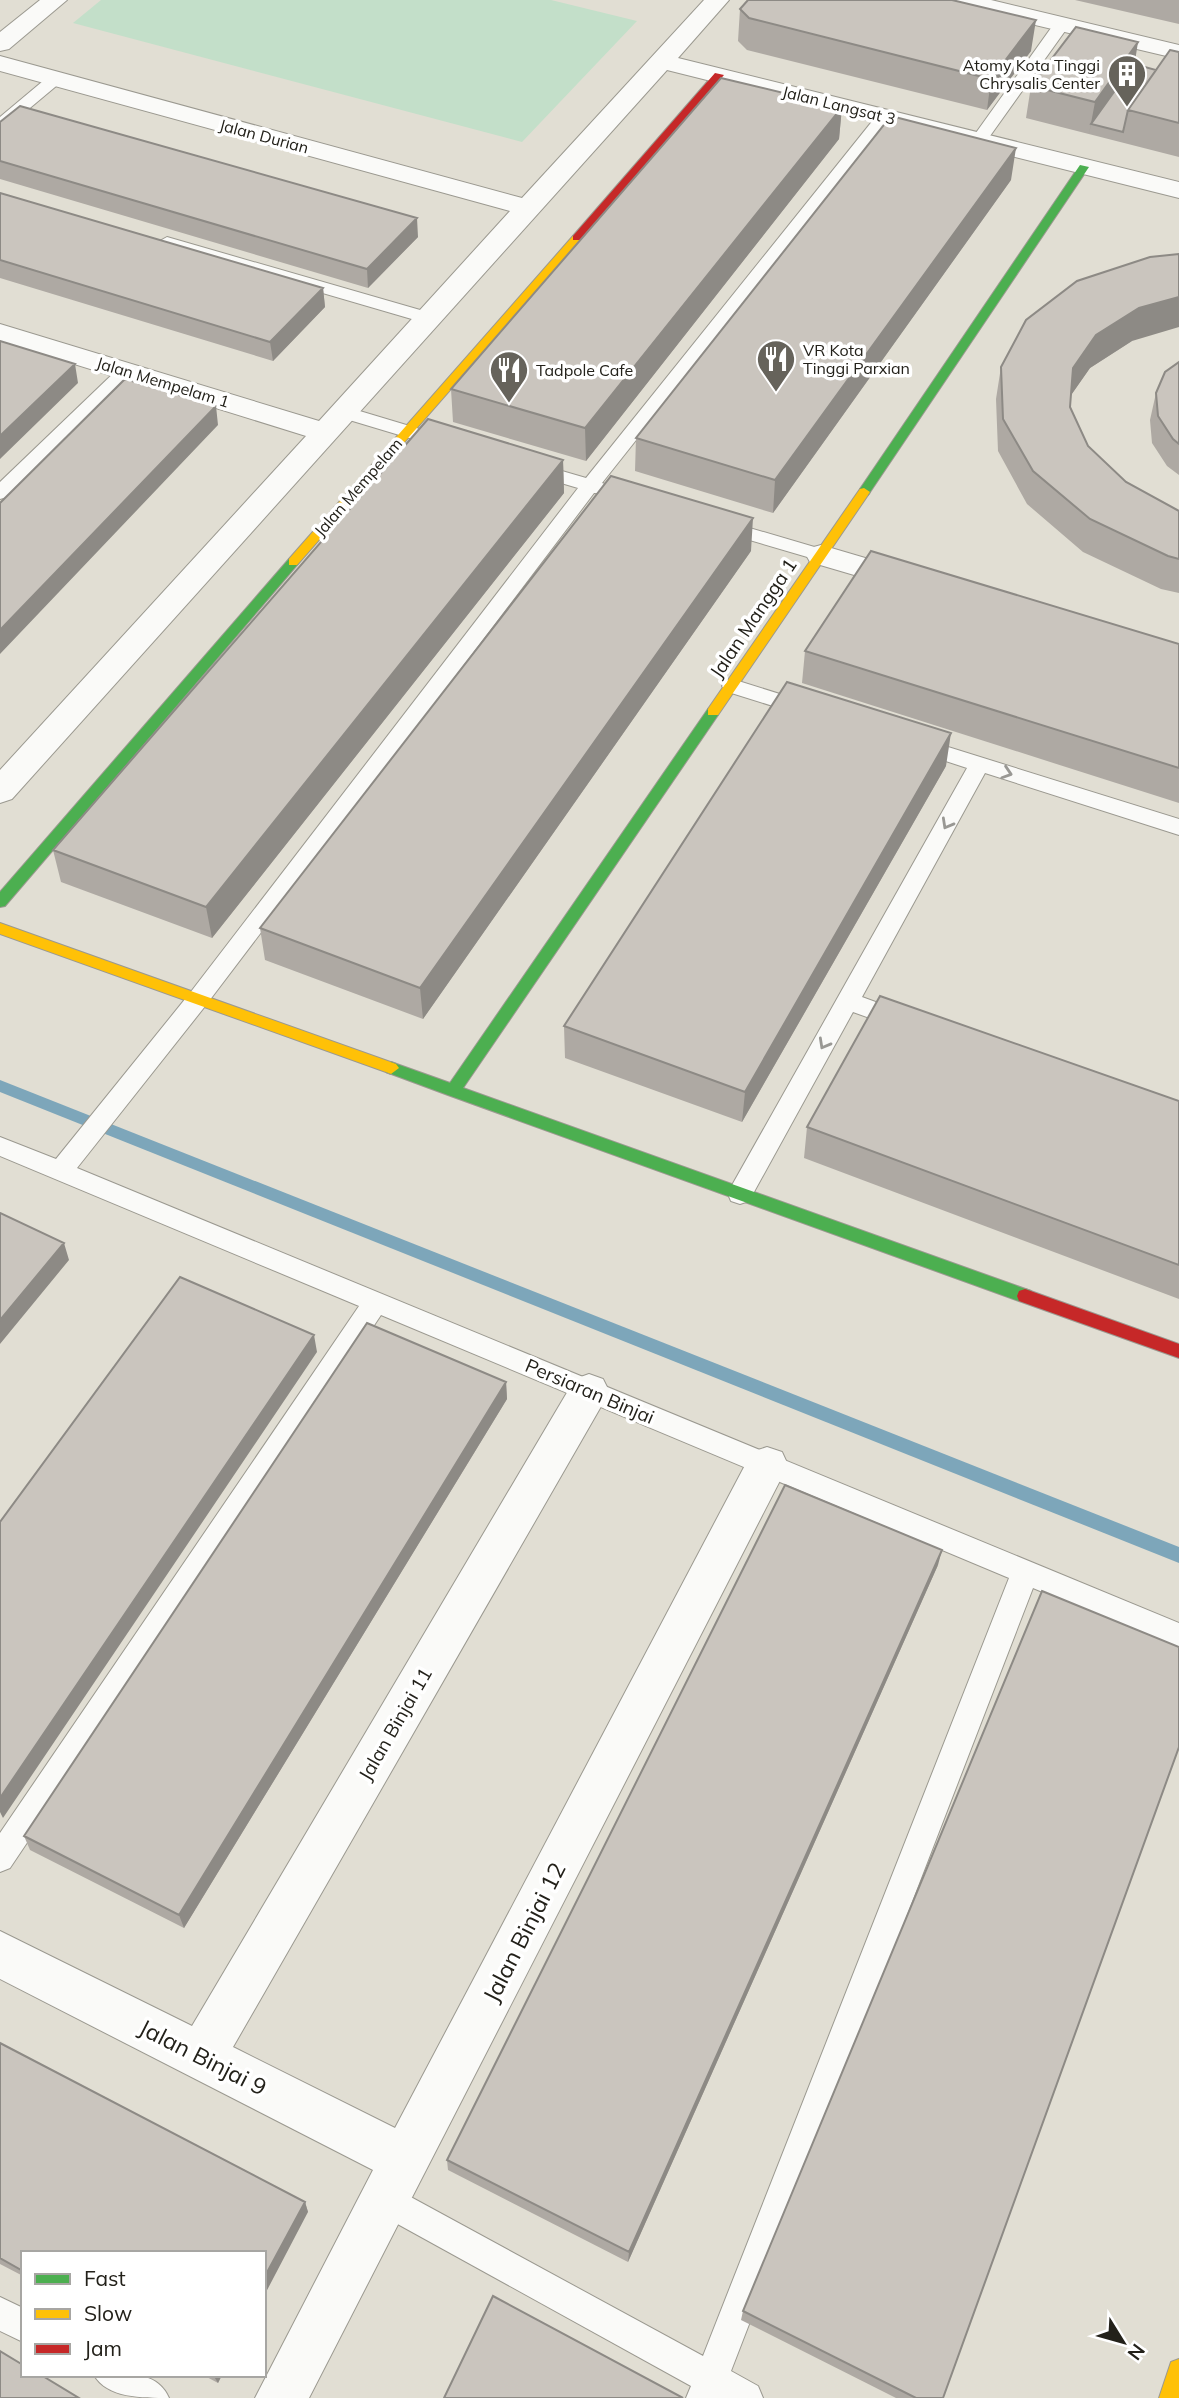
<svg xmlns="http://www.w3.org/2000/svg" width="1179" height="2398" font-family="Mulish,sans-serif">
	<rect width="100%" height="100%" fill="#e1ded3"/>
	<path fill="#c3dfc9" d="M101,0h450l86,21 -115,121 -449,-119z"/>
	<g fill="none" stroke-linecap="round" stroke-linejoin="round">
		<path fill="#7da6ba" fill-rule="evenodd" d="M0,1080l1179,467v16l-1179,-471z"/>
		<g stroke="#9b9990" stroke-width="2">
			<path id="lane" d="M1062,19l8,5 -85,119h-12l-2,-3 2,-3 83,-116z
				M55,74l6,2 2,3 -2,3 -55,46 -6,2v-13l49,-41z
				M884,112l8,5 -2,3 -288,363 9,3 3,4 -3,4 -17,-1 -388,512 -129,163 1102,455v26l-146,-61 -302,783 27,15 5,12h-77l5,-12 -317,-175 -5,-11 5,-11 11,-5 11,5 307,167 306,-778 -628,-263 -371,553 -10,4v-39l359,-527 -359,-150v-19l56,22 134,-166 388,-505 -54,-16 -2,-4 2,-4 7,-2 55,16 292,-364z
				M167,237l267,77 3,4 -3,4h-12l-261,-76 -3,-4z
				M126,366l9,5 -3,4 -125,122 -7,2v-17l120,-115z
				M343,406l90,27 2,4 -9,6 -90,-27 -2,-4 2,-4z
				M719,519l109,32 3,4 -3,4 -7,2 -109,-32 -3,-4 3,-4z
				M732,679l83,26 3,5 -3,5 -7,2 -83,-26 -3,-5 3,-5z
				M916,737l263,82v16l-194,-62 -123,224 49,18 4,6 -4,6 -8,3 -50,-18 -104,189 -9,3 -9,-3 -3,-7 3,-7 236,-419 -58,-19 -4,-5 4,-5z
				M0,2297l23,11v34l-23,-11z
				M94,2375c28,0 62,-7 75,23 -27,0 -62,0 -75,-23z"/>
		</g>
		<g stroke="#9b9990" stroke-width="2">
			<path id="street" d="M40,0h27l-58,49 -9,2v-19z
				M704,0h25l-51,58 501,124v16l-512,-128 -655,729 -12,4v-33l306,-334 -306,-95v-17l319,97 191,-210 -510,-140v-15l522,142z
				M948,0h43l188,45v14l-228,-54z
				M821,545l102,30 5,7 -5,7 -11,3 -102,-30 -4,-7 4,-7z
				M589,1374l14,5 6,12 -6,12 -370,644 162,81 357,-676 15,-5 15,5 6,13 -479,933h-54l118,-228 -373,-191v-48l192,95 383,-647z"/>
		</g>
		<g stroke="#9b9990" stroke-width="2">
			<path id="fast" d="M1080,165l9,2 -221,328h-8v-6z
				M293,558l6,4 -2,3 -292,341 -5,1v-15l289,-333z
				M713,707l5,2v6l-255,373 568,203 2,5 -2,5h-12l-571,-206 -62,-23 -3,-4 8,-6 59,21 258,-374z"/>
		</g>
		<g stroke="#9b9990" stroke-width="2">
			<path id="slow" d="M573,236l10,2 -286,327h-8v-6z
				M864,488l6,4 -152,223h-10v-6l152,-220z
				M0,923l396,141 3,4 -8,6 -5,-2 -386,-138z
				M1179,2359v39h-20l12,-36z"/>
		</g>
		<g stroke="#9b9990" stroke-width="2">
			<path id="jam" d="M715,73l9,2 -143,165h-8v-4z
				M1025,1289l154,55v14l-160,-57 -2,-5 2,-5z"/>
		</g>
		<use href="#lane" fill="#fafaf8" fill-rule="evenodd"/>
		<use href="#street" fill="#fafaf8" fill-rule="evenodd"/>
		<use href="#fast" fill="#4caf50" fill-rule="evenodd"/>
		<use href="#slow" fill="#ffc107" fill-rule="evenodd"/>
		<use href="#jam" fill="#c62828" fill-rule="evenodd"/>
	</g>
	<path fill="#aea9a3" d="M1075,0h104v24z
		M740,9l291,42 -44,59 -240,-60 -9,-9z
		M1179,52v105l-153,-39 5,-32 103,-22 22,6z
		M842,107l-3,32 -253,322 -133,-39 -2,-33z
		M0,122l418,115 -50,51 -368,-109z
		M1011,180l-238,333 -138,-42 1,-33z
		M0,193l323,95 2,19 -52,54 -273,-83z
		M1132,341l-42,27 -19,27 -1,12 18,39 38,36 53,29v82l-18,-4 -78,-37 -56,-48 -29,-53 -2,-52 5,-32z
		M1179,362v113l-12,-9 -15,-23 -2,-23 6,-27z
		M563,460l1,33 -352,445 -151,-56 -8,-32z
		M751,551l-328,468 -158,-59 -5,-32z
		M1179,644v159l-377,-120 3,-32z
		M946,766l-204,356 -177,-64 -1,-32z
		M1179,1101v198l-375,-141 3,-31z
		M506,1382l1,17 -323,529 -154,-78 -6,-14z
		M938,1565l-310,697 -180,-92 -1,-10z
		M0,2043l305,159 3,10 -285,41v23l-23,-12z
		M743,2311l200,87h-47l-155,-78z
		M203,2375h19l-4,8z"/>
	<path fill="#8d8a85" d="M1036,20l-5,31 -44,59 4,-31z
		M1138,42l-5,32 -42,50 -2,10 6,-32z
		M842,107l-3,32 -253,322 -1,-33z
		M1016,148l-5,32 -238,333 2,-33z
		M417,218l1,19 -50,51 -1,-19z
		M323,288l2,19 -52,54 -3,-19z
		M1179,297v30l-47,14 -42,27 -23,33 6,-33 23,-33 43,-27z
		M75,364l3,19 -78,76v-23z
		M216,406l2,19 -218,229v-24z
		M563,460l1,33 -352,445 -6,-31z
		M753,518l-2,33 -328,468 -3,-31z
		M951,733l-5,33 -204,356 3,-30z
		M64,1243l5,17 -69,84v-24z
		M314,1335l3,17 -314,466 -3,-6v-14z
		M506,1382l1,17 -323,529 -5,-13z
		M942,1550l-4,15 -310,697 1,-10z
		M305,2202l3,10 -44,84v-18z
		M213,2375h9l-4,8z"/>
	<path fill="#cac5be" stroke="#8d8a85" stroke-width="2" d="M748,0h204l84,20 -45,59 -242,-61 -9,-9z
		M1076,27l62,15 -43,60 -64,-16z
		M1170,50l9,2v71l-51,-13z
		M1134,64l22,6 -28,40 -5,22 -32,-8z
		M721,78l121,29 -257,321 -134,-39z
		M20,106l397,112 -50,51 -367,-108v-39z
		M891,116l125,32 -241,332 -139,-42z
		M0,193l323,95 -53,54 -270,-82z
		M1179,254v43l-40,11 -43,27 -23,33 -3,39 18,39 38,36 53,29v48l-11,-3 -78,-37 -57,-48 -30,-52 -2,-52 25,-47 51,-39 73,-24z
		M0,341l75,23 -75,72z
		M1179,362v82l-6,-5 -15,-23 -2,-23 9,-21z
		M125,379l91,27 -216,224v-127z
		M428,419l135,41 -357,447 -153,-57z
		M611,476l142,42 -333,470 -160,-60z
		M871,551l308,93v124l-374,-117z
		M787,682l164,51 -206,359 -181,-66z
		M880,996l299,105v164l-372,-138z
		M0,1213l64,30 -64,77z
		M180,1277l134,58 -314,463v-276z
		M367,1323l139,59 -327,533 -155,-79z
		M785,1485l157,65 -313,702 -182,-92z
		M1042,1591l137,56v100l-236,651h-27l-173,-87z
		M0,2043l305,159 -41,76v-25h-241v18l-23,-13z
		M493,2296l190,102h-239z
		M0,2351l23,14v10h18l38,23h-79z"/>
	<defs><path id="oneway-chevron" d="M-2-3.5L2.5 0L-2 3.5" fill="none" stroke-width="1.6" stroke-linecap="round" stroke-linejoin="round" transform="scale(1.75)"/></defs>
	<g stroke="#999894">
		<use href="#oneway-chevron" transform="translate(1007 773) rotate(18)"/>
		<use href="#oneway-chevron" transform="translate(947 824) rotate(119)"/>
		<use href="#oneway-chevron" transform="translate(824 1044) rotate(119)"/>
	</g>
	<defs>
		<g id="building-pin" transform="scale(2.0125)"><path d="M0 17L-7.5 6A9.5 9.5 0 1 1 7.5 6Z" fill="#66635b" stroke="#fff"/><path d="M-4-6H4V6H1V3H-1V6H-4ZM-2.5-4.3h1.7v1.8h-1.7ZM.8-4.3h1.7v1.8H.8ZM-2.5-1h1.7V.8h-1.7ZM.8-1h1.7V.8H.8Z" fill="#fff"/></g>
		<g id="restaurant-pin" transform="scale(2.0125)"><path d="M0 17L-7.5 6A9.5 9.5 0 1 1 7.5 6Z" fill="#66635b" stroke="#fff"/><path d="M-5-6h1v4h1v-4h1v4h1v-4h1v5L-1.5 .5V6h-2V.5L-5-1ZM5-6V6H3V1.5H1.5Q1.5-4 5-6Z" fill="#fff"/></g>
	</defs>
	<g fill-rule="evenodd">
		<use href="#building-pin" x="1127" y="74"/>
		<use href="#restaurant-pin" x="776" y="359"/>
		<use href="#restaurant-pin" x="509" y="370"/>
	</g>
	<g text-anchor="middle" dominant-baseline="central" stroke-width="7" stroke-linejoin="round" paint-order="stroke">
		<g font-size="16" fill="#23211a" stroke="#fff" text-anchor="start">
			<text x="1100" y="65" text-anchor="end">Atomy Kota Tinggi<tspan x="1100" dy="18">Chrysalis Center</tspan></text>
			<text x="803" y="350">VR Kota<tspan x="803" dy="18">Tinggi Parxian</tspan></text>
			<text x="536" y="370">Tadpole Cafe</text>
		</g>
		<g font-size="16" fill="#23211a" stroke="#fff">
			<text transform="translate(839 105) rotate(14)">Jalan Langsat 3</text>
			<text transform="translate(264 136) rotate(15)">Jalan Durian</text>
			<text transform="translate(163 382) rotate(17)">Jalan Mempelam 1</text>
			<text transform="translate(358 487) rotate(-49)">Jalan Mempelam</text>
		</g>
		<g font-size="19" fill="#23211a" stroke="#fff">
			<text transform="translate(753 618) rotate(-56)">Jalan Mangga 1</text>
			<text transform="translate(590 1391) rotate(23)">Persiaran Binjai</text>
			<text transform="translate(395 1724) rotate(-60)">Jalan Binjai 11</text>
		</g>
		<g font-size="23" fill="#23211a" stroke="#fff">
			<text transform="translate(524 1932) rotate(-63)">Jalan Binjai 12</text>
			<text transform="translate(203 2057) rotate(27)">Jalan Binjai 9</text>
		</g>
	</g>
	<rect x="21" y="2251" width="245" height="126" fill="#ffffff" stroke="#a7a6a3" stroke-width="2"/>
	<rect x="35" y="2274" width="35" height="10" fill="#4caf50" stroke="#a7a6a3" stroke-width="2"/>
	<text x="84" y="2286" font-size="21" fill="#23211a">Fast</text>
	<rect x="35" y="2309" width="35" height="10" fill="#ffc107" stroke="#a7a6a3" stroke-width="2"/>
	<text x="84" y="2321" font-size="21" fill="#23211a">Slow</text>
	<rect x="35" y="2344" width="35" height="10" fill="#c62828" stroke="#a7a6a3" stroke-width="2"/>
	<text x="84" y="2356" font-size="21" fill="#23211a">Jam</text>
	<g transform="translate(1123 2342) rotate(127)" stroke="#ffffff" stroke-width="5" paint-order="stroke">
	<path d="M0-5L12 26L0 18L-12 26Z" fill="#23211a"/>
	<text y="-10" font-size="19" font-weight="bold" text-anchor="middle" fill="#23211a">N</text>
	</g>
</svg>
